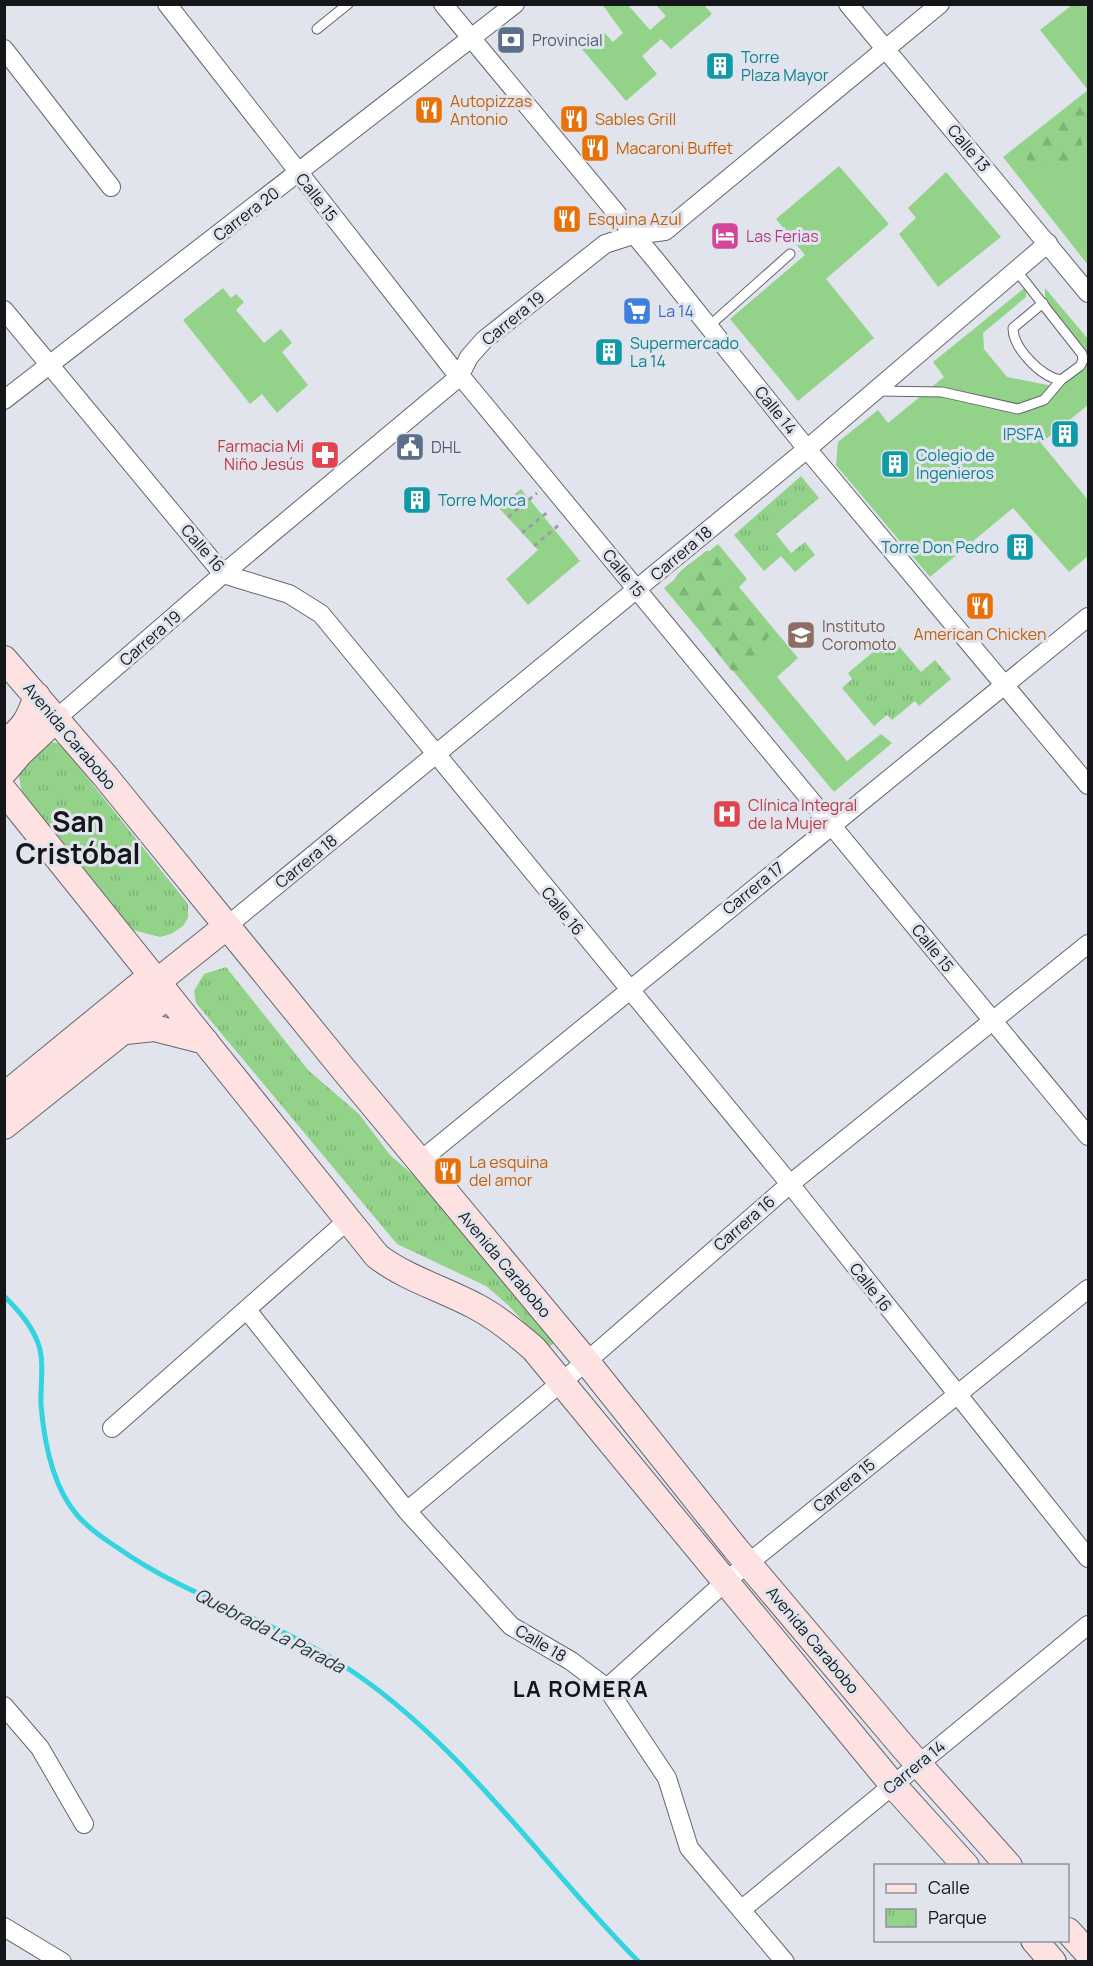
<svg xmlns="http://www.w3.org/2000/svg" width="1093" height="1966" font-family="Manrope,sans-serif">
	<defs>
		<pattern id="forest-firs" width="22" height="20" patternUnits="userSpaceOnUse" patternTransform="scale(1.5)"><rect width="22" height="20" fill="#92d289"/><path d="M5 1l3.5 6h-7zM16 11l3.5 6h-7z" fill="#7db476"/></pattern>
		<pattern id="park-tufts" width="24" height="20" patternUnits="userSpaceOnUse" patternTransform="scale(1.5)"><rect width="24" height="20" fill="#92d289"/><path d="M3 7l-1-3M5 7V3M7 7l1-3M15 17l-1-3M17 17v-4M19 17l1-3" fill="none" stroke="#7db476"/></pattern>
	</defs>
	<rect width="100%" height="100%" fill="#e2e4ed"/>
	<path fill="#92d289" d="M602,4l26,1 22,25 16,-14 -10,-11h48l8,9 -41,35 -10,-10 -19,17 15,18 -31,27 -44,-52 21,-18 10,11 10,-9z
		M1072,5h16v260l-85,-108 85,-67 -48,-60z
		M839,166l50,58 -63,55 48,59 -76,63 -68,-82 75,-64 -29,-36z
		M946,172l55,65 -63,50 -39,-53 17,-16 -8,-10z
		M1027,286l-1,11 -43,36 1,16 23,28 51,10 30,-25v43l-47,38 47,57v56l-19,16 -56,-64 -83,69 -94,-112 2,-23 40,-32 10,13 56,-46 -11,-15z
		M223,288l8,10 5,-4 8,8 -8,8 28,33 17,-14 11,14 -10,9 26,33 -31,28 -15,-19 -12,10 -67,-84z
		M1045,288l43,51v14l-43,-54z
		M521,489l59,72 -52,44 -22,-26 32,-29 -40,-43z
		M718,544l29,35 -8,8 59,71 -21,19 70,84 34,-27 11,9 -58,49 -170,-204z"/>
	<path fill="url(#forest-firs)" d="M1088,94v32l-5,3 -2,8 3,18 -10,14 -41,-4 -6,-6 -4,-13z
		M706,551h8l9,7 5,11 -2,7 39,47 5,11 -12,20 -18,7 -1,11 -8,-2 -52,-66c-18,-28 8,-36 27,-53z"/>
	<path fill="url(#park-tufts)" d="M801,476l18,22 -43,36 15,19 14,-11 10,13 -20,17 -14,-16 -17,15 -30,-36z
		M891,637l30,35 14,-12 16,19 -32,27 -4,-5 -23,19 -5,-5 -13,11 -32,-38 10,-9 -4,-6z
		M50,742l7,1 9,8 122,153v14l-5,8 -12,8 -11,3 -27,-7 -111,-137 -4,-21 24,-27z
		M226,967l83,104 50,43 31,41 51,44 117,141 -10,8 -40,-43 -22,-19 -89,-42 -201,-241 -2,-12 10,-17z"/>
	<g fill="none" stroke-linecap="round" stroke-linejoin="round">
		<path stroke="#33d3df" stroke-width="5" d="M4,1296c14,14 27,28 34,47 7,18 2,43 3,62 3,36 12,82 36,110 11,13 27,24 41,33 69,49 153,71 223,116 118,75 200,200 298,298"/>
		<g stroke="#64666e" stroke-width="11">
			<path id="lane" d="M317,29l31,-25
				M1016,270c22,28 44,56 66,84l1,6 -3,6 -19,14c-20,-3 -48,-32 -48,-52l30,-25
				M708,327l82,-73
				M878,391l64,1 76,17 26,-9 17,-20"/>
		</g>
		<g stroke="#64666e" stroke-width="20">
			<path id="street" d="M167,4l292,373 4,2 625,757
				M443,4l214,258 150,187 281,336
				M848,4l240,289
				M4,49l107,138
				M4,310l219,264 66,20 32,20 469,570 298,374
				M4,400l511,-396
				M57,718l166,-144 236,-197 10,-20 15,-17 121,-96 28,-9 32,-4 275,-227
				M227,926l580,-477 241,-206
				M420,1161l668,-544
				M247,1310l160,201 104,115 60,35 36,27 60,90 22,70 96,114
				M112,1428l236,-208
				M407,1511l194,-162 189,-165 298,-240
				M607,1688l118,-106 363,-293
				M4,1706l36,42 44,76
				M741,1910l347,-285
				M4,1927l58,35"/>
		</g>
		<g stroke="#64666e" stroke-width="28">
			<path id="secondary" d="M4,659l101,117 239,294 242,291 149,187 169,200 105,118
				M4,741c20,-10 26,-25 33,-45
				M4,772l16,-19 37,-35
				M4,791l373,465c30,23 67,33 100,51 21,11 39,26 57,42l359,436 73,81
				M157,982l70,-56
				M126,1031l28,-3 51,13
				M4,1096l137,-112 16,-2
				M4,1126l153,-122v-22
				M1068,1931l20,22
				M1034,1940l19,22"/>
		</g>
		<path stroke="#9b9da4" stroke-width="3" stroke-dasharray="4.5 4.5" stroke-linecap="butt" d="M508,517l29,-24
			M522,533l27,-22
			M534,546l26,-22"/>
		<use href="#lane" stroke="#fff" stroke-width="9"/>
		<use href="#street" stroke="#fff" stroke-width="18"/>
		<use href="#secondary" stroke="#fee2e2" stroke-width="26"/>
	</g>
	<defs>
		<g id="bank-square" transform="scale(1.5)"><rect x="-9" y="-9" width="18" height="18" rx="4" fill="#5c6f8a" stroke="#e2e4ed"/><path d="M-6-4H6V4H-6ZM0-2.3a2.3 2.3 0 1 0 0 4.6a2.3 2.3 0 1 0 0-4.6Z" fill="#fff"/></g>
		<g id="building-square" transform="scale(1.5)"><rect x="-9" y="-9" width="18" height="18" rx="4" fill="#0f9aa8" stroke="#e2e4ed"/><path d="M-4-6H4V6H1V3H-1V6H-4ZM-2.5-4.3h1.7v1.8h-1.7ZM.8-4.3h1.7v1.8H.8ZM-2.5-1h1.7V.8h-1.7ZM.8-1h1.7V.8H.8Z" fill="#fff"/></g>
		<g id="restaurant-square" transform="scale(1.5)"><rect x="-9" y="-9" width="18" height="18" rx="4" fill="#e8710a" stroke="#e2e4ed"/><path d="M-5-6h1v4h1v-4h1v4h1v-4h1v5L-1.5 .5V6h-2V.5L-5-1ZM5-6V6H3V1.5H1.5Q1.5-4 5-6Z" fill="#fff"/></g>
		<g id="hotel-square" transform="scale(1.5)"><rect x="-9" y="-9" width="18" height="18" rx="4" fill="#d1479c" stroke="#e2e4ed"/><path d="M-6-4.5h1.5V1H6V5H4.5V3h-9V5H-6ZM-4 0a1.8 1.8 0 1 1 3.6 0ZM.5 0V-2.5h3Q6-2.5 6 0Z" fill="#fff"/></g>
		<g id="supermarket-square" transform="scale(1.5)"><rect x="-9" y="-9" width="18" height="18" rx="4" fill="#3f7fe0" stroke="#e2e4ed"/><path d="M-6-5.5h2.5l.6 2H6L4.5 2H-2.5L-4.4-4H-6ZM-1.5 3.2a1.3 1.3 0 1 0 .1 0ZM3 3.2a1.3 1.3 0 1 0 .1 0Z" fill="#fff"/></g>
		<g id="civic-square" transform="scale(1.5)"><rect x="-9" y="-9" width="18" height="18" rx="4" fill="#5c6f8a" stroke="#e2e4ed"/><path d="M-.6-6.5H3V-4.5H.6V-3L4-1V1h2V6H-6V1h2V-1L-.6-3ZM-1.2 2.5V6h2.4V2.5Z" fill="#fff"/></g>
		<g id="pharmacy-square" transform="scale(1.5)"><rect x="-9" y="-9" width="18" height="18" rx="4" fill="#e0444e" stroke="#e2e4ed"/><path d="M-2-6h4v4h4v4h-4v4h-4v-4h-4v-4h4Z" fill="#fff"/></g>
		<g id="school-square" transform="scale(1.5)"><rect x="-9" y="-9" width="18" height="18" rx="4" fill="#8d6e63" stroke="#e2e4ed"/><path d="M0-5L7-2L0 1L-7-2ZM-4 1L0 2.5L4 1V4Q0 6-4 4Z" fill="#fff"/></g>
		<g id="hospital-square" transform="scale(1.5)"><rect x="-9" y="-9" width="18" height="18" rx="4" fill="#e0444e" stroke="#e2e4ed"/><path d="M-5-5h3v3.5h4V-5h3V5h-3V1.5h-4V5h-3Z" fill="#fff"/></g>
	</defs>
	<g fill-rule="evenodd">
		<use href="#bank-square" x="511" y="40"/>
		<use href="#building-square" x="720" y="66"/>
		<use href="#restaurant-square" x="429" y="110"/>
		<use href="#restaurant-square" x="574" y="119"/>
		<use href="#restaurant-square" x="595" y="148"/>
		<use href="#restaurant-square" x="567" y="219"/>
		<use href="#hotel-square" x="725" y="236"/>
		<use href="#supermarket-square" x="637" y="311"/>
		<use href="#building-square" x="609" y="352"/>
		<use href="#building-square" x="1065" y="434"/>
		<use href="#civic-square" x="410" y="447"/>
		<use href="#pharmacy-square" x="325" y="455"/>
		<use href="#building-square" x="895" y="464"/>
		<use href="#building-square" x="417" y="500"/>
		<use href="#building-square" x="1020" y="547"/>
		<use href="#restaurant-square" x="980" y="606"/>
		<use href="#school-square" x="801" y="635"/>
		<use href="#hospital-square" x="727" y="814"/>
		<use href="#restaurant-square" x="448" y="1171"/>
	</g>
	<g text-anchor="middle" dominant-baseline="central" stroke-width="6" stroke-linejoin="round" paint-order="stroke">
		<g font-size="16" fill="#4e5e75" stroke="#e2e4ed" text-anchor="start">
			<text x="532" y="40">Provincial</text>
			<text x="431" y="447">DHL</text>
		</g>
		<g font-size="16" fill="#0d838f" stroke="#e2e4ed" text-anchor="start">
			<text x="741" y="57">Torre<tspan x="741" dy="18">Plaza Mayor</tspan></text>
			<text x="630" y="343">Supermercado<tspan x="630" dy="18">La 14</tspan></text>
			<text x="1044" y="434" text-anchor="end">IPSFA</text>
			<text x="916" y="455">Colegio de<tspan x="916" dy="18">Ingenieros</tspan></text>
			<text x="438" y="500">Torre Morca</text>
			<text x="999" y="547" text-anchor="end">Torre Don Pedro</text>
		</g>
		<g font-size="16" fill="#c56008" stroke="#e2e4ed" text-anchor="start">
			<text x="450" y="101">Autopizzas<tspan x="450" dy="18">Antonio</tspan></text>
			<text x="595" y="119">Sables Grill</text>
			<text x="616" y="148">Macaroni Buffet</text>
			<text x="588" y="219">Esquina Azul</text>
			<text x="980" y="634" text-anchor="middle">American Chicken</text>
			<text x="469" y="1162">La esquina<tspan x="469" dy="18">del amor</tspan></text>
		</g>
		<g font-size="16" fill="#151619" stroke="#e2e4ed">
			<text transform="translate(969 148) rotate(50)">Calle 13</text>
			<text transform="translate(317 197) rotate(52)">Calle 15</text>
			<text transform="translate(246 214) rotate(-37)">Carrera 20</text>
			<text transform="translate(513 318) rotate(-39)">Carrera 19</text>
			<text transform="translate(776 410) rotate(51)">Calle 14</text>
			<text transform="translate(203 548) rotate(49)">Calle 16</text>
			<text transform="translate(681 553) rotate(-40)">Carrera 18</text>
			<text transform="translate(624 573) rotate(51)">Calle 15</text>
			<text transform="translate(150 638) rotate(-41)">Carrera 19</text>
			<text transform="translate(70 736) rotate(50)">Avenida Carabobo</text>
			<text transform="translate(306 861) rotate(-39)">Carrera 18</text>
			<text transform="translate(753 888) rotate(-39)">Carrera 17</text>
			<text transform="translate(563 911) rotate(51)">Calle 16</text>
			<text transform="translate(933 948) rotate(51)">Calle 15</text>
			<text transform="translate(744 1223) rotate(-41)">Carrera 16</text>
			<text transform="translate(505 1264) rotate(50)">Avenida Carabobo</text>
			<text transform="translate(871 1287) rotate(52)">Calle 16</text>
			<text transform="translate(844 1485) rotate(-39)">Carrera 15</text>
			<text transform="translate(813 1640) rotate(50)">Avenida Carabobo</text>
			<text transform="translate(541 1643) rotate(31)">Calle 18</text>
			<text transform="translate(914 1767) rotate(-39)">Carrera 14</text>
		</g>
		<g font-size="16" fill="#b23c85" stroke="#e2e4ed" text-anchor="start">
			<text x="746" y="236">Las Ferias</text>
		</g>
		<g font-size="16" fill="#366cbe" stroke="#e2e4ed" text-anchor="start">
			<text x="658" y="311">La 14</text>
		</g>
		<g font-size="16" fill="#be3a42" stroke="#e2e4ed" text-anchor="end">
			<text x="304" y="446">Farmacia Mi<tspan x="304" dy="18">Niño Jesús</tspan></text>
			<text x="748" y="805" text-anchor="start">Clínica Integral<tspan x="748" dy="18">de la Mujer</tspan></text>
		</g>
		<g font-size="16" fill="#785e54" stroke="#e2e4ed" text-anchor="start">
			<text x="822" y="626">Instituto<tspan x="822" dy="18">Coromoto</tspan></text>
		</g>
		<g font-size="18" font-style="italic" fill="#1e3739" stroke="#e2e4ed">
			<text transform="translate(270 1630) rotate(27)">Quebrada La Parada</text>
		</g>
		<g font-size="22" font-weight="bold" letter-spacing="1.5" fill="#151619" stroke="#e2e4ed">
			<text x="581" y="1689">LA ROMERA</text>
		</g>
		<g font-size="28" font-weight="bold" fill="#151619" stroke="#e2e4ed">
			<text x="78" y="821">San<tspan x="78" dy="32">Cristóbal</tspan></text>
		</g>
	</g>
	<rect width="1093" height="1966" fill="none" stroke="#151619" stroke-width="12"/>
	<rect x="874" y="1864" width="195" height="78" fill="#e2e4ed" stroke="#909298" stroke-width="1.5"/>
	<rect x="886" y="1884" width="30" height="9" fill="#fee2e2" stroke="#909298" stroke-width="1.5"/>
	<text x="928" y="1894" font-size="18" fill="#151619">Calle</text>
	<rect x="886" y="1909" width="30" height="18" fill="url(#park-tufts)" stroke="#909298" stroke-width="1.5"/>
	<text x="928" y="1924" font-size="18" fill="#151619">Parque</text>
</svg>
